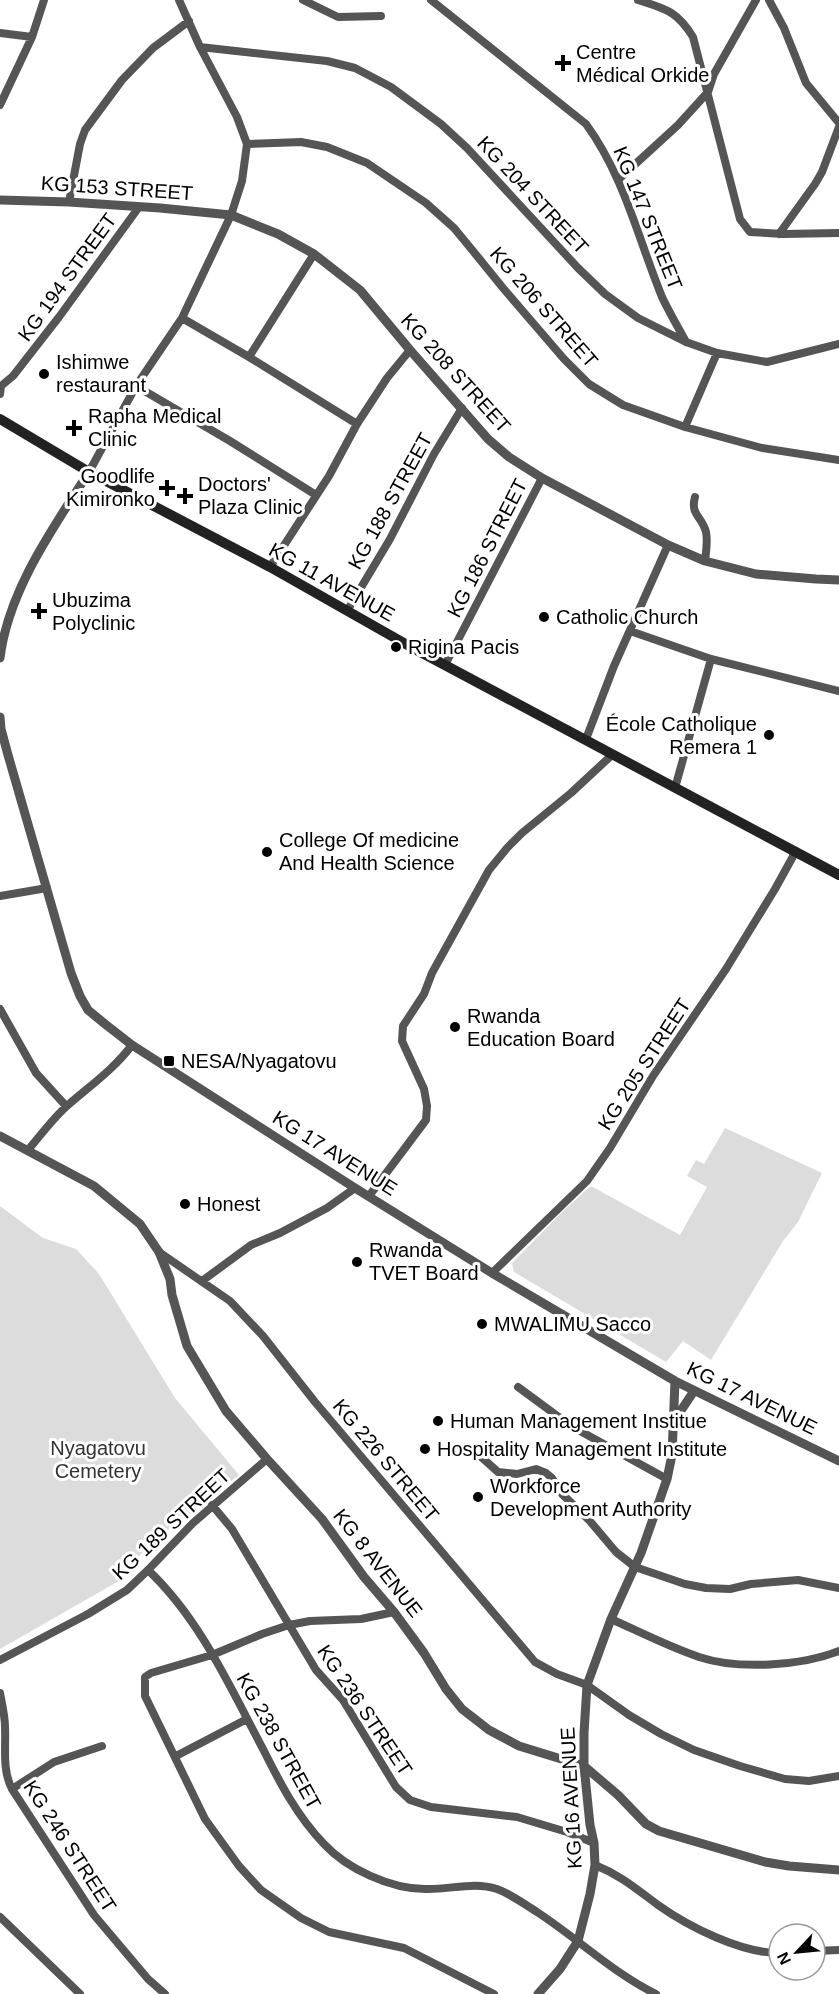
<svg xmlns="http://www.w3.org/2000/svg" width="839" height="1994" font-family="Helvetica,sans-serif">
	<rect width="100%" height="100%" fill="#fff"/>
	<path fill="#dcdcdc" d="M725,1128l97,45 -24,49 -15,19 -72,119 -28,-19 -17,21 -152,-90 -2,-9 51,-52 28,-25 89,49 27,-48 -20,-11 9,-16 8,4z
		M0,1206l43,32 33,11 23,25 76,124 64,77 -88,68 -34,39 -117,67z"/>
	<g fill="none" stroke-linecap="round" stroke-linejoin="round">
		<path stroke="#555" stroke-width="8" d="M303,0l35,17 43,-1
			M431,0l155,124c38,52 52,114 76,173 7,15 16,30 24,45
			M638,0c28,9 39,11 55,37l47,182 10,13 33,2 56,-1
			M769,0l15,28 22,55 33,40
			M0,33l32,4
			M200,47l127,14 28,7 36,19 50,37 26,24 111,120 27,26 33,24 48,24 31,11 50,9 72,-18
			M0,105l32,-68 12,-37
			M247,144l54,-2 26,5 40,16 59,40 28,25 19,23 30,37 61,71 25,25 34,21 62,22 77,21 77,12
			M619,179l59,-54 30,-33 6,-18 42,-74
			M69,202l11,-58 5,-14 37,-50 31,-32 36,-27
			M779,234l36,-50 7,-12 17,-45
			M182,318l67,39 108,67
			M249,357l65,-103
			M136,386l94,55 86,54
			M0,394l1,-8 12,-10 46,-59 80,-110
			M685,427l32,-74
			M89,472l47,-86 46,-68 49,-103 11,-34 5,-37 -10,-27 -37,-70 -21,-47
			M695,497c-5,18 7,19 11,35 2,9 0,20 -1,29
			M270,567l59,-91 28,-52 30,-46 23,-28
			M347,611l43,-72 44,-85 28,-46
			M630,631l81,28 128,32
			M445,665l97,-187
			M586,739l28,-73 54,-121
			M675,788l36,-129
			M0,896l47,-8
			M0,1009l36,64 30,33
			M28,1150c13,-15 25,-32 40,-45 23,-20 46,-36 64,-60
			M369,1196l57,-76 1,-14 -3,-17 -22,-48 1,-15 21,-32 8,-21 57,-103 18,-22 15,-15 49,-40 42,-39
			M159,1252l71,49 33,35 52,66 220,260 22,12 30,11 42,30 32,19 33,16 46,16 45,13 24,2 30,-5
			M492,1273l95,-92 23,-33 43,-72 73,-107 49,-80 21,-38
			M202,1281l49,-36 29,-12 47,-25 28,-20
			M518,1387l53,39 96,53
			M479,1455l19,17 19,2 19,-5 10,4 6,5 10,16 27,26 27,32 19,15 50,17 21,4 24,1 21,-5 47,-4 41,8
			M212,1505l20,24 84,141 27,30 53,87 14,13 21,7 86,10 50,15 27,11
			M148,1570c52,49 82,117 115,179 17,34 34,67 61,95 23,25 67,45 101,45 24,1 49,-8 72,0 14,5 27,15 40,23 40,26 76,61 119,82
			M394,1612l-33,7 -51,2 -21,4 -27,9 -50,21 -61,18 -6,4v19l60,123 34,47 22,24 40,28 28,14 75,16 90,46
			M611,1619c29,13 58,28 88,38 39,13 102,9 140,-6
			M0,1660l88,-46 39,-24 21,-20 45,-47 74,-64
			M0,1693c2,11 5,23 5,34 1,21 -3,43 7,62l82,126 54,64 17,15
			M176,1756l71,-37
			M12,1789l42,-27 48,-16
			M595,1865c27,11 40,23 63,40 31,22 83,48 121,48
			M0,1917l80,77
			M815,1951l24,-1"/>
		<path stroke="#555" stroke-width="9" d="M0,200l69,2 91,6 71,7 47,19 36,20 46,36 50,60 78,89 21,18 33,21 126,67 37,16 51,13 60,5 23,1
			M0,658c8,-67 53,-130 89,-186
			M0,717l1,12 7,26 63,218 9,23 8,14 17,14 27,21 223,143 137,85 183,108 164,80
			M0,1136l94,50 46,38 19,28 11,27 2,16 15,51 39,65 41,48 55,60 42,58 30,35 30,41 22,36 16,20 27,21 30,16 65,20 34,29 28,29 13,7 106,31 24,4 50,4
			M674,1421l20,-30
			M538,1994l22,-25 18,-28 12,-47 5,-29 -1,-22 -4,-18 -6,-59v-33l3,-48 24,-66 30,-66 26,-74 5,-24 3,-74"/>
		<path stroke="#222" stroke-width="10" d="M0,419l89,53 181,95 141,80 428,228"/>
	</g>
	<g fill="#000" stroke="#fff" stroke-width="2">
		<path d="M560 54h6v6h6v6h-6v6h-6v-6h-6v-6h6z"/>
		<circle cx="44" cy="374" r="6"/>
		<path d="M71 419h6v6h6v6h-6v6h-6v-6h-6v-6h6z"/>
		<path d="M164 479h6v6h6v6h-6v6h-6v-6h-6v-6h6z"/>
		<path d="M182 487h6v6h6v6h-6v6h-6v-6h-6v-6h6z"/>
		<path d="M36 602h6v6h6v6h-6v6h-6v-6h-6v-6h6z"/>
		<circle cx="544" cy="617" r="6"/>
		<circle cx="396" cy="647" r="6"/>
		<circle cx="769" cy="735" r="6"/>
		<circle cx="267" cy="852" r="6"/>
		<circle cx="455" cy="1027" r="6"/>
		<rect x="163" y="1055" width="12" height="12" rx="3"/>
		<circle cx="185" cy="1204" r="6"/>
		<circle cx="357" cy="1262" r="6"/>
		<circle cx="482" cy="1324" r="6"/>
		<circle cx="438" cy="1421" r="6"/>
		<circle cx="425" cy="1449" r="6"/>
		<circle cx="478" cy="1497" r="6"/>
	</g>
	<g text-anchor="middle" dominant-baseline="central" stroke-width="6" stroke-linejoin="round" paint-order="stroke">
		<g font-size="20" fill="#000" stroke="#fff" text-anchor="start">
			<text x="576" y="52">Centre<tspan x="576" dy="23">Médical Orkide</tspan></text>
			<text x="56" y="362">Ishimwe<tspan x="56" dy="23">restaurant</tspan></text>
			<text x="88" y="416">Rapha Medical<tspan x="88" dy="23">Clinic</tspan></text>
			<text x="155" y="476" text-anchor="end">Goodlife<tspan x="155" dy="23">Kimironko</tspan></text>
			<text x="198" y="484">Doctors'<tspan x="198" dy="23">Plaza Clinic</tspan></text>
			<text x="52" y="600">Ubuzima<tspan x="52" dy="23">Polyclinic</tspan></text>
			<text x="556" y="617">Catholic Church</text>
			<text x="408" y="647">Rigina Pacis</text>
			<text x="757" y="724" text-anchor="end">École Catholique<tspan x="757" dy="23">Remera 1</tspan></text>
			<text x="279" y="840">College Of medicine<tspan x="279" dy="23">And Health Science</tspan></text>
			<text x="467" y="1016">Rwanda<tspan x="467" dy="23">Education Board</tspan></text>
			<text x="181" y="1061">NESA/Nyagatovu</text>
			<text x="197" y="1204">Honest</text>
			<text x="369" y="1250">Rwanda<tspan x="369" dy="23">TVET Board</tspan></text>
			<text x="494" y="1324">MWALIMU Sacco</text>
			<text x="450" y="1421">Human Management Institue</text>
			<text x="437" y="1449">Hospitality Management Institute</text>
			<text x="490" y="1486">Workforce<tspan x="490" dy="23">Development Authority</tspan></text>
		</g>
		<g font-size="20" fill="#000" stroke="#fff">
			<text transform="translate(117 188) rotate(4)">KG 153 STREET</text>
			<text transform="translate(533 195) rotate(47)">KG 204 STREET</text>
			<text transform="translate(648 218) rotate(68)">KG 147 STREET</text>
			<text transform="translate(67 277) rotate(-54)">KG 194 STREET</text>
			<text transform="translate(544 307) rotate(49)">KG 206 STREET</text>
			<text transform="translate(456 373) rotate(48)">KG 208 STREET</text>
			<text transform="translate(390 501) rotate(-61)">KG 188 STREET</text>
			<text transform="translate(487 548) rotate(-63)">KG 186 STREET</text>
			<text transform="translate(332 582) rotate(29)">KG 11 AVENUE</text>
			<text transform="translate(644 1064) rotate(-57)">KG 205 STREET</text>
			<text transform="translate(335 1153) rotate(32)">KG 17 AVENUE</text>
			<text transform="translate(752 1398) rotate(26)">KG 17 AVENUE</text>
			<text transform="translate(386 1460) rotate(50)">KG 226 STREET</text>
			<text transform="translate(171 1524) rotate(-43)">KG 189 STREET</text>
			<text transform="translate(378 1563) rotate(52)">KG 8 AVENUE</text>
			<text transform="translate(365 1710) rotate(56)">KG 236 STREET</text>
			<text transform="translate(279 1741) rotate(61)">KG 238 STREET</text>
			<text transform="translate(571 1798) rotate(-93)">KG 16 AVENUE</text>
			<text transform="translate(70 1846) rotate(57)">KG 246 STREET</text>
		</g>
		<g font-size="20" fill="#333" stroke="#fff">
			<text x="98" y="1448">Nyagatovu<tspan x="98" dy="23">Cemetery</tspan></text>
		</g>
	</g>
	<g transform="translate(797 1952) rotate(244)"><circle r="28" fill="#ffffff" stroke="#999999" stroke-width="1.5"/>
	<path d="M0-4.5L10 22L0 15L-10 22Z" fill="#000000"/>
	<text y="-9" font-size="16" font-weight="bold" text-anchor="middle" fill="#000000">N</text>
	</g>
</svg>
